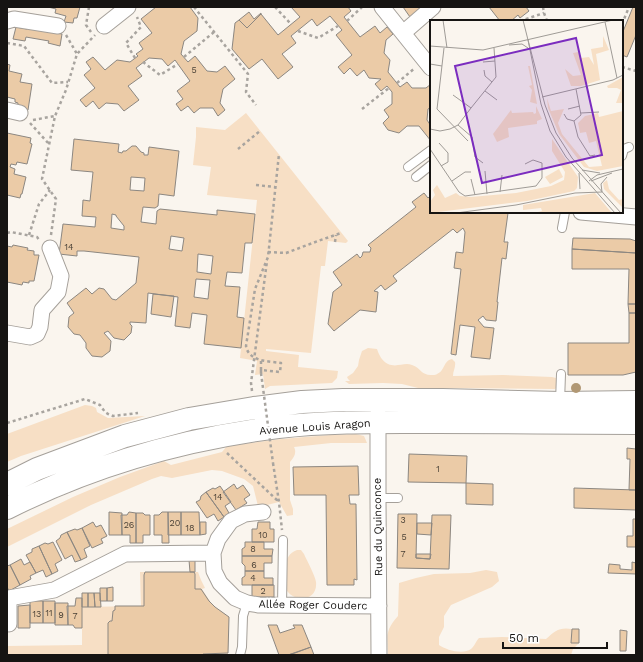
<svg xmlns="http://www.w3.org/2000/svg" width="643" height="662" font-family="'Work Sans',sans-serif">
	<rect width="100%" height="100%" fill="#faf5ee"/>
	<path fill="#f7dfc5" d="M246,113l102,128 -2,2 -18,-2 -3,25h-4l-10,87 -45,-4v2l33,4 -1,12 40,4 -1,7 -5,5 -62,3 -5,3 -2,-15 -8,1 2,-14 -17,-3 17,-158 -50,-5 4,-28 -18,-2 3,-28v-10l29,3z
		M368,348l9,1c2,6 5,12 11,15 9,4 16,-2 24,1 9,3 9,10 19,10 1,0 6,0 6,-1 8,-3 6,-13 15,-15l3,3c1,5 -2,9 -2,14l50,-1 49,2 4,1 1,2v7l-2,2 -107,-1h-30l-16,-4 -19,-1 -34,1 -4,-3h5l-2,-2 -1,-2 6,-4 5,-7 1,-6 3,-9z
		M85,405l7,1 4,2 1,4 11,6 37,-2 -124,40 -14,6v-28z
		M356,434l8,2 3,7h-36l-37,4c3,6 0,10 -4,15v38l3,9v6l-6,1 -8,-14 -16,4h-5l-5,-20 -9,-7 -22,-8 -10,-1 -40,8 -11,-2 -9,3 -61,26 -84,42v-18l66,-32 47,-20 44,-16 7,4 51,-13 5,-6c43,-6 86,-11 129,-12z
		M297,550h4l3,4c3,7 11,21 12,28 2,20 -23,21 -30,7 -2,-6 -2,-16 -1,-22 1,-8 4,-14 12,-17z
		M486,570l11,2 2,9 -7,6 -41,18 -7,11v11l-5,10v8c7,5 24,10 32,4 3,-2 5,-8 8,-11l23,-1 44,2c9,-8 13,-12 26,-10l-1,14h8l-6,6 -2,6h-183c0,-20 -4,-23 10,-39l1,-33 17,-5 18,-4 36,-1z
		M140,572h58l3,8 4,8 -3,1 11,17 16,11 -1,38h-221v-9l75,-1v-38l59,-1z"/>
	<path fill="#ebcba7" stroke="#8c8781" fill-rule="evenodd" d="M48,7h32l-3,11h-3l-1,5 -9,-1 2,-6 -11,-3 1,-4z
		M156,7h34l8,11 -1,13 -13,10 -3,13 7,8 7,-6 12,15 10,1 8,-6 10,13 -12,10 -3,14 5,7 -7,6 -5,-8h-13l-6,5 -6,-7 -7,5 -5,-7 7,-5 -6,-8 13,-10 -15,-21 -7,6 -6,-7 -13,-1 -13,10 6,8 -14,10 11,14 -15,11 -6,-7 -12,-1 -7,6 -6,-8 -7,6 -6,-7 15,-12 -11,-13 7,-6 -5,-7 7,-5 12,13 12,-10 13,2 8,-6 -2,-2 7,-5 -4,-6 13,-10 -11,-14z
		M291,7h57l3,4 -7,6 16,20 15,-11 5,7 7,-6 6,7 -7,6 -2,13 6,7 -2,12 12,15 7,-5 5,6h14l5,-4v23l-3,2 -1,11 4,6v15l-12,-15h-12l-8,7 -11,-3 -5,-7 6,-6 -5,-7 8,-6v-12l-5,-6 -6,5 -6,-7 6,-5 -12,-1 -5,-8 -7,6 -7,-8 -6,6 -6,-7 14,-12 -16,-20 6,-5 -12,-14 -13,10 -5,-7 -21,17 5,7 -14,11 11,13 -15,12 -16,-20 -13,10 -17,-20 3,-26 4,-3 8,8 14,-14 17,21 22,-18z
		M403,7h15l2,2 -10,8z
		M489,7h37l3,4 -9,7 -2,-3 -7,6h-11z
		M633,7h3v28l-9,22 -5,-2v-21z
		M249,12l5,7 7,-6v1l-14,14 -8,-8z
		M28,25l34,9 -2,12 -12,-3 1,-2 -23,-4 -1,4 -12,-2 3,-12 11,2z
		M7,64l3,1 -1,6 13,3 -2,8 12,2 -4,26 -11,-2 1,-5 -3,-1v-3l-8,-2z
		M7,133l24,5 -1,5 2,1 -5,20 -10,-2 -1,3 -5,-1 -1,3 5,2 -1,5 12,3 -4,17h-1l-1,4 -13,-3z
		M74,139l45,5 -1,8 4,1 1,-2h3l6,-5h4l5,6 3,1v2h4l1,-8 30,4 -5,45 -15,-2 -1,12 -3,2 -12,-1 -2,15 15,2 1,-13 3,-2 57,6v-5l38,4 -3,29h-7l-3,30 -15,-1 -2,14 15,1 -3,30 7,1 -3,30 -37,-4 3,-29 -15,-2 -2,15 -15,-2 3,-29 -30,-4 -2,30 -16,-1v2l2,2 -1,7 -7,7 -10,-2 -6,-7 -4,2 7,8 -1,10 -8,6 -10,-1 -6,-8v-5l-6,-8 -6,-1 -6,-7 1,-10 5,-4 -7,-10 19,-15 6,6 7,-6 5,1 8,10 4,1 20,-17 3,-26 -55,-6h-7v5l-18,-2 4,-30 32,3 1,-10 -14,-1 1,-16 7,1 3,-29 -22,-2zM131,177l14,1 -1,13 -14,-1zM112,214l4,1v1l8,10v4l-13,-2zM171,236l13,2 -2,13 -13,-2zM198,254l15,2 -2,18 -14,-2zM196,279l14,1 -2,19 -14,-2z
		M424,193l4,5 3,-3v17l77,1 -4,29h4l-2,17 -4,-1 -5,44h1l-2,19 -10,-1 -3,-4 -5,4 6,7 10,1 -4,31 -19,-2 4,-30 -15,-2 -4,30 -5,-1 10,-85 -7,-1 2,-16 7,1 2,-21 -2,-4 -6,5 -4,-4 -60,47 4,5 -12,9 -4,-5 -7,6 4,1 -2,20 -16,-2 -26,21 -6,-7 5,-32 9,-7 -9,-13 24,-18 3,4 2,-2 1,-4h7l1,-4 -3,-3 48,-38 -4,-5z
		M573,238l57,1 6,2v12l-64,-4z
		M7,244v2l5,1 1,-2 15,3 -1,2 7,1v4h5l-5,26h-5v2l-6,-1 -1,3 -15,-3v2z
		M572,249l64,4v51h-8l1,-35h-57z
		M153,294l21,2 -3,21 -20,-3z
		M628,304h8v9h-7z
		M629,313h7v59l-13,3h-55v-32h61z
		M627,448l9,1v41h-7l1,-31h-3z
		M409,454l58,2 -1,27 -58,-1z
		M358,466l1,29h-10l1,9h6l1,76 -3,-1v6h-27l-1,-90h-32l-1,-28z
		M466,483l27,1v21l-27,-1z
		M234,484l3,5 6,-4 7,10 -6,4 3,4 -11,7 -13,-18z
		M220,486l11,16 -6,4 4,7 -5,4 -18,-25 7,-4 2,1z
		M574,488l62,2v20l-62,-2z
		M206,492l18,25 -6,4 -4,-7 -7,4 -11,-16 4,-2 1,-4z
		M109,512l13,1v22h-13z
		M129,512l7,1v30h-6v-8h-8l-1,-20h6z
		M162,512h6l1,31h-7v-8h-8v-20h5z
		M168,512h13v23h-13z
		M181,512h18l1,23h-19z
		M136,513h7l2,2h5v20h-7v8h-7z
		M398,514h19l-1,44 14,1 2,-44h19l-2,54 -52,-1z
		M633,519h3v28h-9v-11h6z
		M93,522l3,5 5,-2 6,11 -6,3 2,4 -11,5 -10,-20z
		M200,522h6v12l-6,1z
		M258,522h12v7h4v13h-22v-13h5z
		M417,523h15l-1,12 -14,-1z
		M82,528l8,18 -6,3 3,8 -6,3 -14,-28 8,-3 2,1z
		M67,532l14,28 -6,2 -3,-7 -7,4 -9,-18 4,-3 1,-3z
		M53,542l9,18 -7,4 3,7 -6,3 -13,-28 6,-3 3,1z
		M245,542h19v7h9l-1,7h-30v-7l3,-2z
		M39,546l13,28 -6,3 -3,-7 -7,3 -10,-18 6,-3v-3z
		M416,554h15l-1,5 -14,-1z
		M242,556h30v7h-8v8h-19v-5l-3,-3z
		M21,559l3,6 6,-3 6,11 -6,3 1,3 -11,6 -10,-20z
		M189,560h6v12h-5z
		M632,562l4,1v11l-28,-1 1,-9 11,1v4l12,1z
		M10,565l10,20 -11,6 -2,-4v-21z
		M245,571h19v7h9v7h-31v-7l3,-2z
		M145,572h49l1,2v15h6l8,12 6,6 14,10 -1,36 -25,1v1h-95v-32l2,-2h2l1,-10 2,-1v-4h29v-31z
		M252,585h22v12h-22z
		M113,587v14h-6v-13z
		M100,588h7v13h-7z
		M82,593h6v14h-6z
		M88,593h6l1,14h-7z
		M94,593h6l1,14h-6z
		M76,598h6v30h-7l-2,-3h-5l-1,-19h8z
		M30,601h13v22h-13z
		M43,601h12v22h-12z
		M55,603h13v22h-13z
		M30,605v23h-12v-22z
		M268,625h9l3,8 15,-5 -2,-3h9l9,22 -23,8h-9z
		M572,629h7v14h-8z
		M620,630l7,1 -1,20h-6z
		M311,647l3,8h-26l7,-2z"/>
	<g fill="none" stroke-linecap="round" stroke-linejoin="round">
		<g stroke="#a5a09a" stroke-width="10">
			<path id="lane" d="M622,156l2,-7 5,-2
				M408,167l23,-17
				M416,177l15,-12
				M562,228l3,-16
				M560,402l1,-28
				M378,498h20
				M282,606l1,-66
				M240,655l2,-8 1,-31 4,-13"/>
		</g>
		<g stroke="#a5a09a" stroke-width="17">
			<path id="street" d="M382,7l49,61
				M7,21l7,-2 44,7
				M104,26l24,-19
				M403,33l30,-26
				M7,110l13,3
				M581,212l55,5
				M7,333l23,4 7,-3 3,-7 2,-17 16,-18 3,-16 -11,-28
				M378,413v85l1,157
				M263,512l-18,2 -14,7 -13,18 -5,14 1,18 6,12 15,15 12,5 12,2 120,1
				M9,624v-26l45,-8 71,-36 88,-1"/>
		</g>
		<g stroke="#a5a09a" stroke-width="24">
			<path id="secondary" d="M7,484l30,-15 88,-33 64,-17 65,-11 48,-6 41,-2h100l117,3 76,-1
				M7,508c85,-43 177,-69 271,-81 52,-6 105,-5 158,-5 67,0 133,1 200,1"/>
		</g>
		<path stroke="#a8a49f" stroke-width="2.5" stroke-dasharray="3 3" stroke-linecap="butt" d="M89,7l-3,18 5,7
			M194,7l54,67 -2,18 10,13
			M275,7l16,17
			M543,7l1,6 3,8
			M347,21l15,-14
			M520,21l24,-8
			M622,24l7,-17
			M298,31l20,7 20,-12
			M66,35l11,19
			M7,43l17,3 28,37 16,-1
			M184,57l30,-25
			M135,58l-9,-15 15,-16 -4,-10
			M143,62l17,13 18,-11
			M622,67l14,4
			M397,83l18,-15
			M362,109l27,-21
			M33,120l22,-4
			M30,123l19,21
			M238,149l22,-18
			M256,185l19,2
			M7,233l4,-1 26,5 3,4
			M29,235l10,-31 11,-14
			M51,235l5,-36 -14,-20 13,-63 11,-26 11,-36 18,-19
			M335,242l1,-7
			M268,252l18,1 32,-12 23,-8
			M261,370v-10
			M261,373v-3l19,2 1,-9c-13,-2 -32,-1 -35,-17l9,-57 13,-32 11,-103
			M252,391l-1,-8 16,-122
			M7,423l78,-24 15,6 5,7 3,2 5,2 25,-3
			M227,453l52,49
			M273,463l6,39 3,28"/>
		<use href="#lane" stroke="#fff" stroke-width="8"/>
		<use href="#street" stroke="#fff" stroke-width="15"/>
		<use href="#secondary" stroke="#fff" stroke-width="22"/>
		<path stroke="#a8a49f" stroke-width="2.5" stroke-dasharray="3 3" stroke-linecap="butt" d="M261,373l12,90"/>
	</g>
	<circle fill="#b19874" cx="576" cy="388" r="5"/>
	<g text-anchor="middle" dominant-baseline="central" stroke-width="4" stroke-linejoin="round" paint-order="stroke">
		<g font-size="9" fill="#4b4237">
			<text x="194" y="70">5</text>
			<text x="69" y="247">14</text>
			<text x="438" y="469">1</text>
			<text x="218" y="497">14</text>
			<text x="403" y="520">3</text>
			<text x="175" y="523">20</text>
			<text x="129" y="525">26</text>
			<text x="190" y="528">18</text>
			<text x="263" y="535">10</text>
			<text x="404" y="537">5</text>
			<text x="253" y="549">8</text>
			<text x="403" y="554">7</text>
			<text x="254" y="565">6</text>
			<text x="253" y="578">4</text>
			<text x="263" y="591">2</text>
			<text x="49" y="613">11</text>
			<text x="37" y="614">13</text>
			<text x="61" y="615">9</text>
			<text x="75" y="616">7</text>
		</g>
		<g font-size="11" fill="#161412" stroke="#fff">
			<text transform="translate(315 427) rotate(-4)">Avenue Louis Aragon</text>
			<text transform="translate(378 527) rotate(-91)">Rue du Quinconce</text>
			<text transform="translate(313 605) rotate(1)">Allée Roger Couderc</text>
		</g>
	</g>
	<g transform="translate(430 20)">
		<rect width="193" height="193" fill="#faf5ee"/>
		<path d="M173,16l6,14 -13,4 4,26 -19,6h-10l-6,-17 8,7 8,-1 -8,-22 5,-1 3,6 8,-1 5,8 -3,-16 12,-2zM98,46h2l7,38 -7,-2 2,-12 -3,-4 3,-1zM193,57v26h-7l5,-13 -4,-2h-9l-1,-2zM117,78l4,13 13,-2 -6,14 4,11 27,33 13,-1 -6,-25 -7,2 -3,-11 -6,1 -2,-10 7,-7 13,-3 1,4 24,-6v55l-26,5 -13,-4 -25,-33 -11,-26zM106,86l6,13 -5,2v3l-29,4 1,9 -12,5 -4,-8 18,-24 1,3 21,-1 1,2 2,-1zM122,119l26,38 -1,11 -3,3 -47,10 -97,12v-11l5,-7 -2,-5 4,-5 8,13 11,-5 4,3 11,1 45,-4 35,-7 13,-6 1,-8 -13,-21zM129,149l4,8 -13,7 -5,-7zM177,160l2,9 10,11 4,-1v9l-19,-19 -1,-6zM165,173l17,20h-78l8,-2 -1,-3 -18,2v-5z" fill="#f7dfc5"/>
		<path fill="none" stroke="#9f9b96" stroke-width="1" d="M13,0l4,28M93,0l5,20M175,2l12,56M98,20l17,65 11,28 16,25 49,55M98,20l13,64 9,27 16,26 49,56M79,25l13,-1 6,4M0,26l53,4 130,-30M14,28l-7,61 31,32M53,42l12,-1M0,44l12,2M54,50l1,6 7,6M55,71l12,9M23,75l18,13M112,77l71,-17 10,-5M138,89l12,-3M151,93l18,-1M134,94l3,5 7,2 7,-6 -5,-26M144,101l4,16 12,19 5,-1M28,105l14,12 3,20 8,6M0,109l10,2 10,-2 8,-4 13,-17 25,-31 -2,-29M9,123l9,10v9l-7,4M0,129l29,43 6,4 71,-10 6,-8v-15l-9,-3 -8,4M152,150l18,3M55,151l2,23M149,153l1,16M41,159l4,16M22,161l13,-9h6M159,161l8,-6 26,-6M161,161l21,-8M70,172l2,-17M172,172l-1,-8 6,-7M26,193l60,-8 59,-12 27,-1"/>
		<path fill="#7b2cbf" fill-opacity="0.15" stroke="#7b2cbf" stroke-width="2" d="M146,18l26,117 -120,28 -27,-117z"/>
		<rect width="193" height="193" fill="none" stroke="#161412" stroke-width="2"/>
	</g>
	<rect width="643" height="662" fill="none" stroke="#161412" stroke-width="16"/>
	<path d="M503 642v6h104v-6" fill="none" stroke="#161412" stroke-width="2"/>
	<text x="509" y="642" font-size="12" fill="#161412" stroke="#ffffff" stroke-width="3" paint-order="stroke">50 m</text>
</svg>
